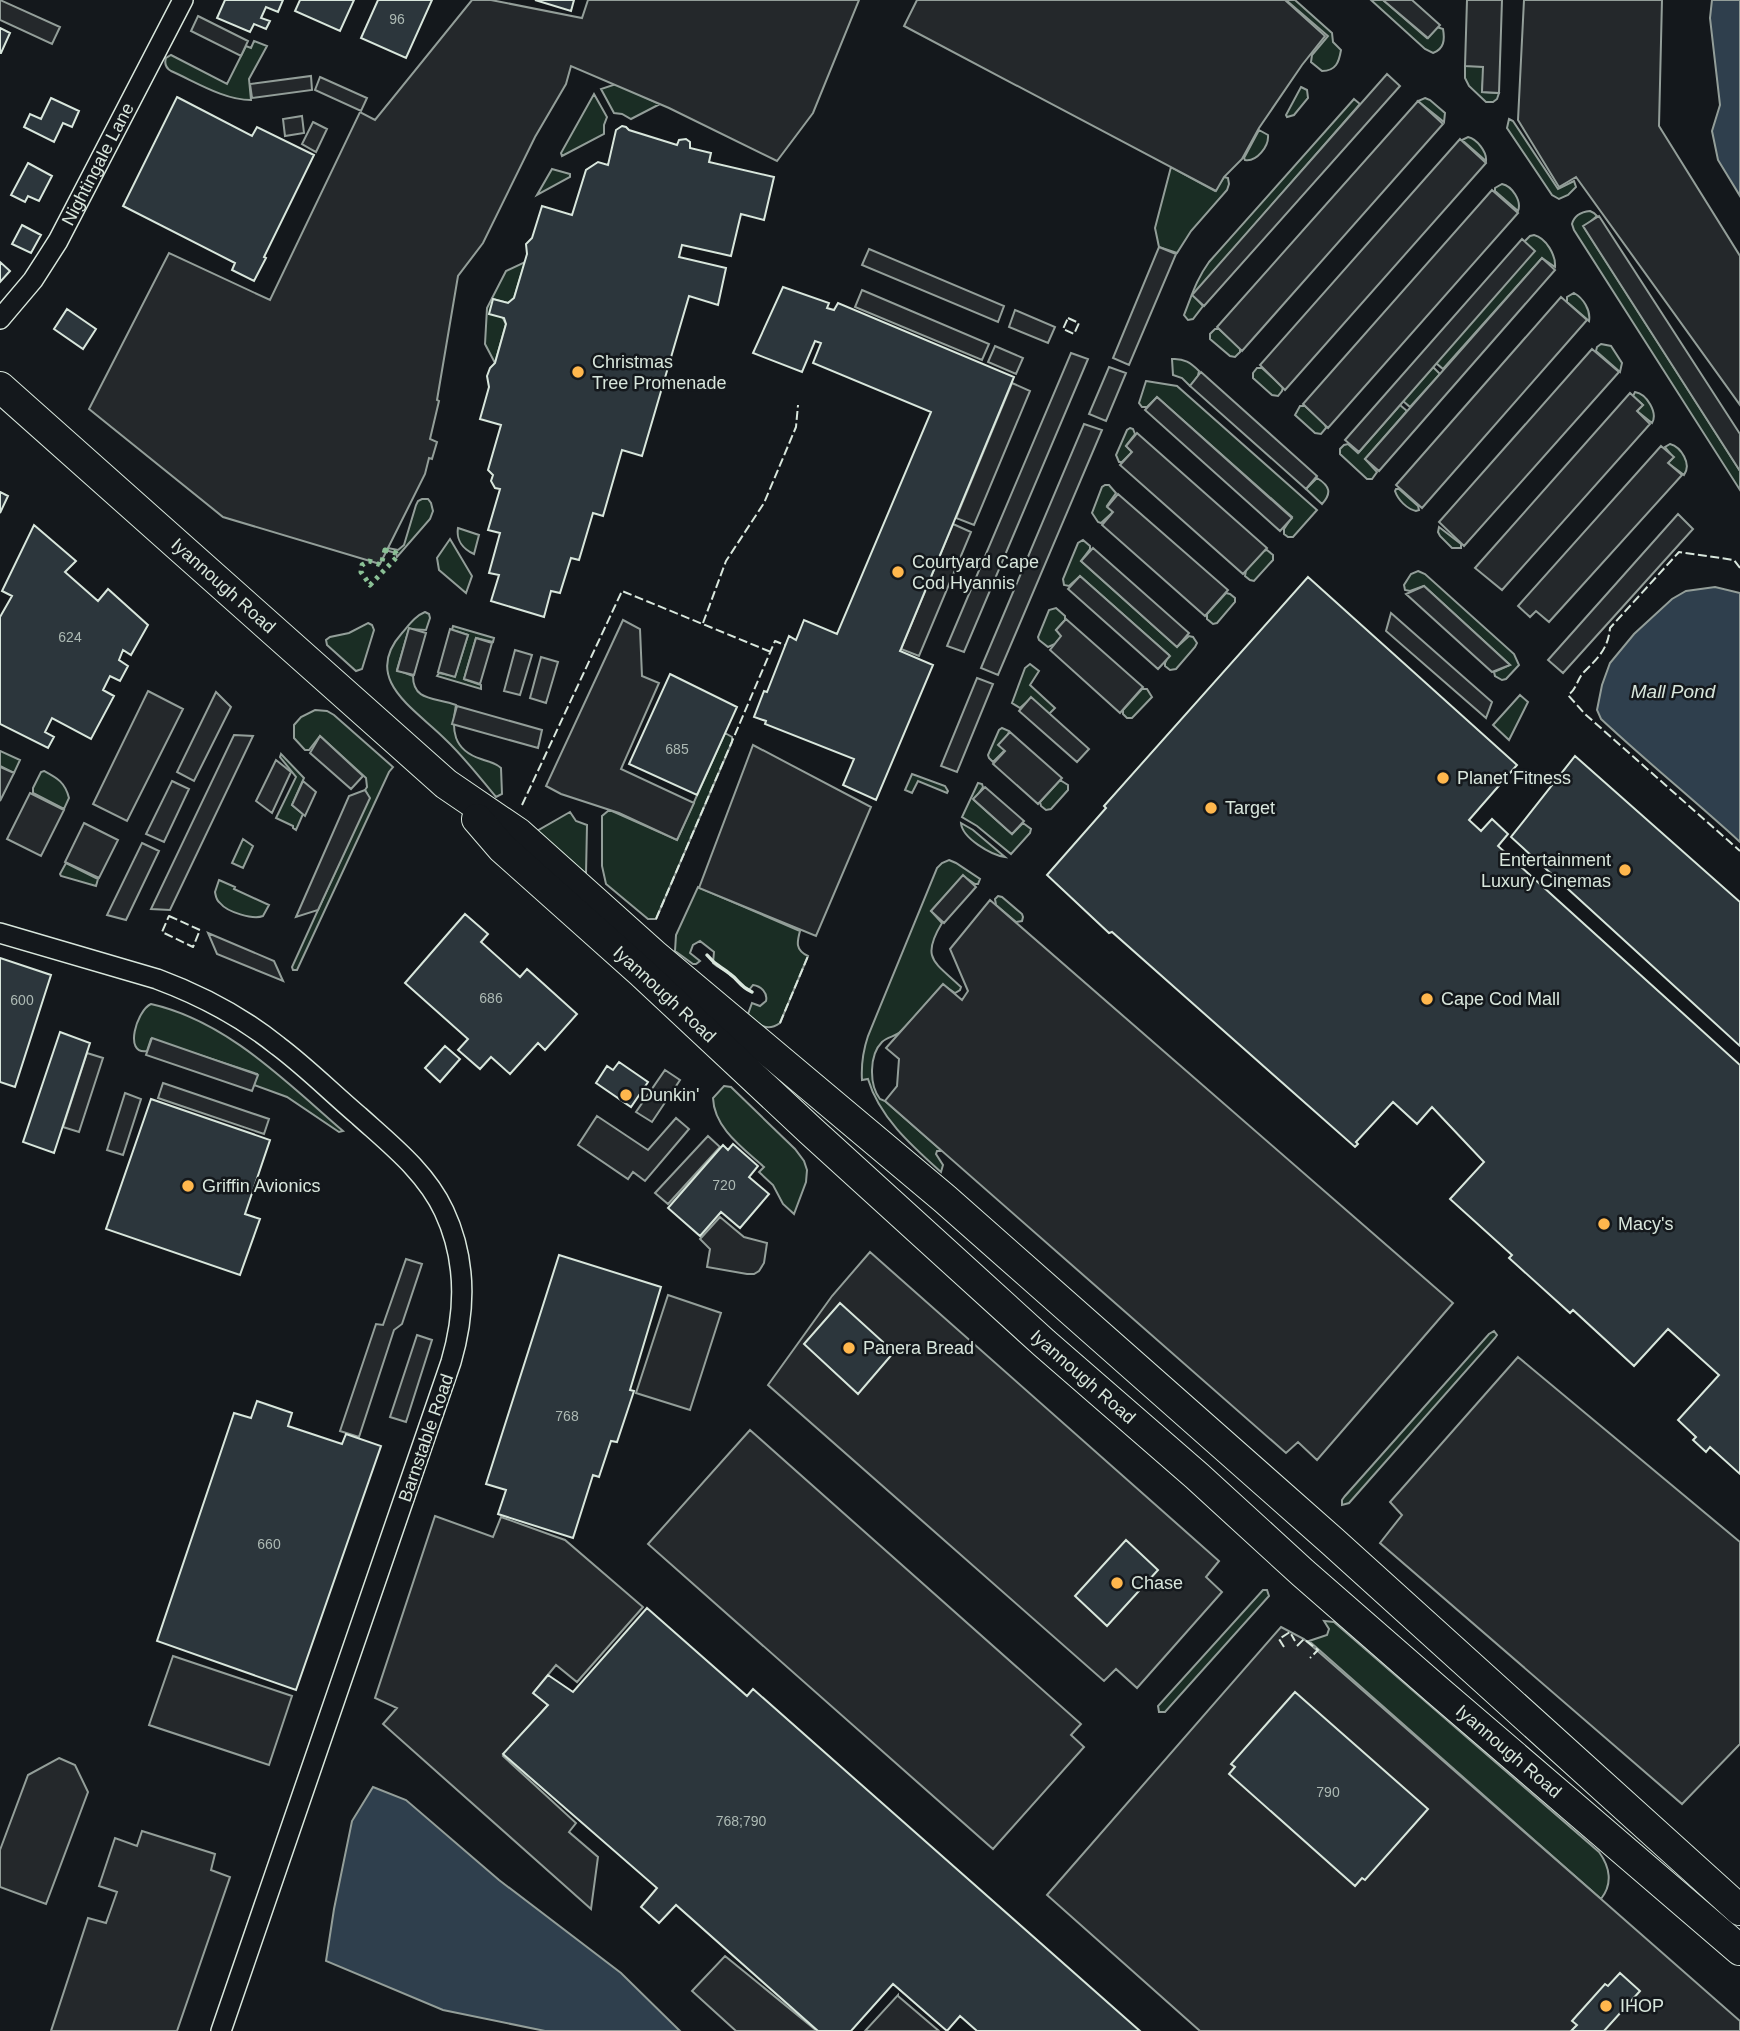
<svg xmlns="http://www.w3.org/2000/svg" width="1740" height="2031" font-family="Arial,sans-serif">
	<rect width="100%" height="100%" fill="#14181c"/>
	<path fill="#1a2d24" stroke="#939e99" stroke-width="2" d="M1286,0h9l37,33 1,9 8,8c-2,12 -5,21 -19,21l-11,-9 1,-7 16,-19z
		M1371,0h12l44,38 10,-11 6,2c2,11 1,20 -10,24l-8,-4z
		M254,41l13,5 -18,33 2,21c-27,0 -55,-18 -80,-29 -5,-3 -7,-7 -5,-13l5,-3 56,29 19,-38 5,2z
		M1465,66h19l-2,26 17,1 -2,6 -4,3h-7l-17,-16 -4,-8z
		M616,84l44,20 -29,15 -9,-5 -8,-1 -13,-24z
		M1301,87l6,3 1,8 -14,17 -7,2 -1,-2z
		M594,94l13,23 -3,8v9l-42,22 -1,-3z
		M1425,98l5,2 15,13 -1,9 -25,-20 -1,-1z
		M1354,99l6,5 -167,191 10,11 -10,13 -5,1 -4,-5c8,-20 12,-35 25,-53z
		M1509,119l4,2 45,68 16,-8 2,6 -8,8 -9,4 -7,-4 -45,-67z
		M1259,130l9,5c1,11 -11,27 -23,25l-1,-2z
		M1468,137c9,2 19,15 18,24l-24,-21z
		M1171,167l44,24 9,-14 4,1 1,6 -2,6 -36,41 -14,22 -18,-6 -4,-19z
		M552,169l18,5v3l-33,18z
		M1502,184c10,2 20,17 16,27l-23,-20v-3z
		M1590,211l4,2 3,3 -13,11 156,244v19l-166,-260 -2,-6c2,-8 9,-12 18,-13z
		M1534,235c12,3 22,20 21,32l-13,-9 -99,111 -7,-6 89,-122 5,-5z
		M525,262l-11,36 -6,5 -15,-4 13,25 -11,39 -10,-19 2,-36 19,-37z
		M1574,293c9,5 17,17 15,28l-22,-19v-5z
		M1215,329h4l21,19v4l-5,5 -5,-1 -20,-17v-5z
		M1601,344l10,2 11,17 -2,9 -24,-21 1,-4z
		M1172,359c12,-1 19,4 27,12l-1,5 -8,10 -8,-8 -9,-3z
		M1433,367l7,7 -30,33 -7,-6z
		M1257,368h5l21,19 -1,4 -4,5 -6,-1 -19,-17v-5z
		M1146,381l31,5 140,124 -24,27h-5l-4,-3v-5l8,-12 -135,-120 -10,10h-5l-3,-4z
		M1635,392c12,2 23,21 17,31l-15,-12 6,-6 -10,-9z
		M1400,405l7,6 -42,48 12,13 -5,7h-5l-27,-25v-5l4,-4 4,-1 10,9z
		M1300,406h5l20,18 1,4 -5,6 -6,-1 -20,-18z
		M1130,428l3,1 2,5 -9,12 6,6 -10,10h-3l-3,-7 11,-25z
		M1670,444c11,3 22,20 14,31l-16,-12 5,-6 -8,-10z
		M1317,478c13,8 15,15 5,26l-16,-15z
		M1105,485h4l7,8 -9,13 6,6 -12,11 -3,-1 -6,-9 10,-26z
		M1396,489h3l19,17 1,4 -3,1c-9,-2 -18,-11 -21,-20z
		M422,499h6l3,4 2,8 -3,8 -33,38 -1,-4 -11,-3 3,-2 10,2 6,-5 12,-40 2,-4z
		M1439,527l22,17v4h-9l-12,-12 -2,-4z
		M458,528l21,7 -5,19c-11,-5 -18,-14 -16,-26z
		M450,539l22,37 -6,17 -27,-23 -2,-12z
		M1083,540l7,6v3l-9,12 96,86 12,-11 4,1 4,6 -2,4 -19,22 -6,1 -5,-4v-3l4,-8 -89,-79 -11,10 -5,-1 -1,-6 15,-36z
		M1267,550l6,5v5l-19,21 -4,-1 -5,-4 1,-6 17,-19z
		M1418,571l7,3 89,80 5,11 -13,14 -4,1 -7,-4 -1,-4 16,-7 -86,-79 -14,5 -5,-1 -1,-5 7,-11z
		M1226,593l4,1 5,4v4l-18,21 -4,1 -6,-5v-5z
		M1056,608l9,8v4l-9,10 6,6 -7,8 -7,3 -9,-7 -1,-3 11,-27z
		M425,612l4,2 1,4 -4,12 -17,-1 -12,41 16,6c0,26 23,21 43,29 -5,25 -3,45 25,54 7,3 14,3 20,9l1,26 -6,3c-16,-19 -32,-40 -50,-57 -29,-30 -86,-60 -44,-107 7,-8 13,-17 23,-21z
		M368,623l4,2 2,5 -12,39 -6,2 -29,-26 -1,-5 4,-3 19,-4z
		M453,626l41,12 -1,4 -17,-4 -12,41 17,6v4l-44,-13 2,-3 16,3 13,-41 -16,-5z
		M1030,664l9,7 -9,14 25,23 -6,6 -18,-16 -11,10 -8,-5 13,-35z
		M1142,689h5l5,8 -20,21h-5l-4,-4v-4z
		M1520,695l8,7 -19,38 -16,-15z
		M315,710l12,1 7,4 59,52 -4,5 -92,198h-4l-1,-3 77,-169 -4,-8 2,-3 -1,-9 -46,-42 -11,14h-4l-11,-12v-13l7,-8z
		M1002,728l7,3 -4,19 -12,12 -4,-4 -1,-3 11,-25z
		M725,733l7,4v5l-76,177h-8l-42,-35 -4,-18v-50l6,-5h4l65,29z
		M0,751l20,9 -6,13 -14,-7z
		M281,754l23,24 -12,27 11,9 -7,16 -3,-2v-2l-17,-8 20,-41 -16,-20z
		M44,771c13,7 21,11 25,27l-5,11 -31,-16v-5l8,-16z
		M912,774l33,12 3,5 -1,2 -29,-12 -6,12 -7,-3z
		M1060,780l8,5v5l-17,19 -5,1 -5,-4 -1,-4z
		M978,783l4,1 1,3 -9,13 38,34 11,-11 8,6 -1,4 -19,21 -34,-28 -15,-9z
		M570,812l6,9 11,4 -1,49 -49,-43z
		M961,823l12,7 32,27c-14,-2 -43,-19 -44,-34z
		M243,839l10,7 -10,22 -11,-5z
		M949,860l7,3 24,16 -2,5h-3l-12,-8 -32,35 11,12c-22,36 -7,39 19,64l-1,3 -5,3 -12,-8c-14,15 -27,31 -42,46 -5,6 -13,5 -19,11 -13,13 -13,43 -2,57l5,2 57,50h-5l-1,3 7,11 -2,7c-29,-26 -62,-55 -73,-93l-6,1c-1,-16 1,-29 6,-44l69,-168 5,-5z
		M66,863l32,16 -2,7 -35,-10 -1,-2z
		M219,880l16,7 -1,2 35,16 -6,11c-10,4 -36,-4 -43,-13 -4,-3 -4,-6 -5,-11z
		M698,887l102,44c-3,11 -5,19 8,25l-28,67c-14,10 -22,1 -32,-9l4,-11 8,3 6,-5c2,-8 -5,-15 -13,-16l-4,5c-9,-4 -12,-11 -20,-17 -5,-4 -11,-5 -16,-10l1,-11 -14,-11 -7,4 -3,8 10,8 -4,3h-3l-18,-13 1,-16z
		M998,896l4,1 20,17 1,3 -1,4 -6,1 -20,-17 -1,-6z
		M151,1004c76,17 135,78 192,127l-4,1 -52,-35 -33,-12 3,-11 -106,-35 -4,12c-24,4 -10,-41 4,-47z
		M724,1086l7,1 64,62 9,12 3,9 -1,12 -12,32 -11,-10 -10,-19 -14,-13 5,-5c-21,-19 -50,-39 -51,-69z
		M1494,1331l3,4 -2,3 -146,165 -7,2v-5l3,-4 144,-162z
		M1263,1590h4l2,6 -104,116h-6l-1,-6z
		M1324,1621l10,1 265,230c11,15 14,32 2,47l-292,-258 18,-6 2,-6z"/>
	<path fill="#24282b" stroke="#939e99" stroke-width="2" d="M0,0l60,27 -8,17 -52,-24z
		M472,0h19l91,18 6,-18h271l-46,113 -36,48 -108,-53 -98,-42 -5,18 -31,53 -52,106 -25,33 -21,124 2,1 -9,38 7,3 -5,17 -3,-1 -4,16 -45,90 -157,-47 -134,-108 80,-156 101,47 90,-188 15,8z
		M917,0h368l40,36 -23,29 -43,63 -17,31 -18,18 -8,14 -312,-165z
		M1383,0h29l28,25 -12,13z
		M1467,0h35l-3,93 -17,-1 1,-25 -18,-1z
		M1524,0h138l-3,126 81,130v149l-164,-228 -17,10 -41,-67z
		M198,16l50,25 -7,15 -50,-25z
		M1387,74l13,12 -196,220 -12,-11z
		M311,76l1,14 -60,8 -2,-14z
		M320,77l47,21 -6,13 -46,-21z
		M1418,101l25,23 -201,227 -25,-24z
		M302,116l2,17 -19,3 -2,-17z
		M313,122l14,7 -11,23 -14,-8z
		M1460,139l26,24 -201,227 -25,-25z
		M1492,190l26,23 -190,215 -25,-24z
		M1599,216l141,218v37l-157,-245z
		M1522,239l13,12 -176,201 -14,-12z
		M1159,247l17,7 -47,111 -16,-7z
		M869,249l135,57 -6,16 -136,-57z
		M1542,258l13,12 -176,201 -14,-12z
		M862,290l127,54 -7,16 -127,-53z
		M1561,297l26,23 -165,188 -26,-23z
		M1015,310l40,17 -7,16 -39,-16z
		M995,346l28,12 -7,16 -28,-12z
		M1592,349l27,23 -155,174 -25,-24z
		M1071,353l17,6 -124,293 -17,-6z
		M1109,367l17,6 -20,48 -17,-7z
		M1201,372l116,104 -11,13 -116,-103z
		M1012,383l18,8 -56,134 -18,-7z
		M1630,393l13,12 -6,6 13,13 -148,166 -27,-22z
		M1157,397l135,121 -12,13 -135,-121z
		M1084,424l18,6 -104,245 -17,-7z
		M1137,433l130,115 -24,26 -123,-109 12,-13 -6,-6z
		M1661,446l13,11 -6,6 14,12 -133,147 -13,-11 -6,6 -12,-11z
		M1118,494l110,96 -23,26 -103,-91 11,-13 -6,-5z
		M1678,514l15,15 -130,144 -15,-13z
		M953,524l18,8 -52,124 -18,-7z
		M1093,548l96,85 -12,14 -96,-86z
		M1080,576l90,80 -12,13 -90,-80z
		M1424,586l86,79 -18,7 -86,-78z
		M1391,613l101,89 -6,16 -100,-87z
		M1066,619l77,68 -23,26 -70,-63 11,-14 -5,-6z
		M623,620l17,9 2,47 17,7 -38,86 73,34 -17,37 -58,-27 -58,-19 -15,-8z
		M409,628l17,5 -12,42 -17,-4z
		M450,629l18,6 -13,42 -17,-5z
		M476,638l16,5 -12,41 -16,-5z
		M515,650l17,5 -12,40 -16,-4z
		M541,657l17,5 -12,41 -16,-5z
		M977,678l16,6 -36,88 -16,-6z
		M148,691l35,18 -56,112 -34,-17z
		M216,692l15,15 -37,74 -17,-9z
		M1031,697l58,52 -12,13 -58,-51z
		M457,706l85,24 -4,18 -86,-24z
		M1010,732l52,46 -24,26 -45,-40 12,-13 -7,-6z
		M234,735l19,1 -83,174 -19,-1z
		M320,736l43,40 -12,13 -41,-36z
		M753,745l118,62 -55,129 -117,-48z
		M276,760l15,12 -19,41 -16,-12z
		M0,767l14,6 -14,28z
		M172,781l17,8 -25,53 -18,-8z
		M303,781l13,11 -11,24 -13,-11z
		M985,787l39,34 -12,13 -39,-35z
		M365,790l5,8 -52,112 -22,7 53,-121z
		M30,793l34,17 -23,46 -34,-17z
		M84,823l34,17 -19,38 -34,-16z
		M142,843l17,8 -33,69 -19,-5z
		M963,875l13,12 -32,36 -13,-12z
		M990,900l463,403 -136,157 -19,-18 -12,11 -401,-352 12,-15 2,-27 -13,-11 57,-64 19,16 6,-9 -18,-42z
		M208,933l66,28 9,20 -66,-27z
		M152,1038l106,37 -6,16 -106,-36z
		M87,1053l16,5 -24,74 -16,-5z
		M665,1070l15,10 -28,42 -16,-10z
		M163,1083l106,36 -5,15 -106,-36z
		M125,1093l16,6 -18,56 -16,-5z
		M597,1116l51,34 28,-32 13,11 -44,52 -12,-9 -5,7 -50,-34z
		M708,1136l12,11 -52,57 -13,-11z
		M720,1217l24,20 23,6 -3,20 -5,8 -5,3h-7l-40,-7 3,-18 -10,-10z
		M870,1252l349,309 -13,16 16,15 -85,96 -21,-19 -12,12 -336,-296 64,-89z
		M406,1259l16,5 -20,60 -8,6 -35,107 -19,-6 36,-107 7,1z
		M668,1295l53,18 -31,97 -54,-17z
		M417,1335l15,5 -26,82 -16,-5z
		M1518,1357l222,185v202l-58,60 -302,-261 22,-28 -12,-13z
		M750,1430l331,294 -10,11 13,12 -91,102 -345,-305z
		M435,1516l58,21 8,-20 64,23 78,67 -66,75 -21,-17 -22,27 14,13 -45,51 73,67 -7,9 29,25 -7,52 -208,-185 14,-16 -22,-10z
		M1281,1627l23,12 297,260 139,122v10h-540l-153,-136z
		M173,1656l119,40 -23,69 -120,-40z
		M59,1758l16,7 13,27 -42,112 -46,-17v-37l28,-75z
		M142,1831l73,23 -4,16 19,7 -53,154h-126l37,-113 18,5 11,-31 -18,-6 16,-48 22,8z
		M725,1956l92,75h-81l-44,-40z
		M898,1995v1l41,35h-74z"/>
	<path fill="#2f3f4d" stroke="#939e99" stroke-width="2" d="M1712,0h28v196l-22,-36 -6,-29 8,-26 -10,-87z
		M1715,587l25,6v249c-46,-42 -94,-81 -139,-123l-4,-9 5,-25 8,-22 24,-29 38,-35 14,-8z
		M373,1787l33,13 93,80 122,93 59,58h-135l-102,-21 -117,-49 8,-52 18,-88z"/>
	<path fill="#2c363c" stroke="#d8e6dc" stroke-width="2" d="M225,0h58l-5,12 -12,-5 -5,11 9,3 -4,8 -12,-5 -4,8 -33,-14z
		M300,0h54l-14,31 -45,-20z
		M378,0h54l-26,58 -45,-20z
		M535,0h39l-3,11z
		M0,28l10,5 -9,20h-1z
		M177,97l75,39 5,-9 57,28 -50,102 2,1 -12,23 -22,-11 3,-7 -112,-57z
		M51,98l28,13 -7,16 -9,-4 -9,19 -30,-15 6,-13 11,5z
		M622,126l4,1 3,3 48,15 2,-5 7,-1 4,3v6l21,5 -2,9 65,15 -10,43 -23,-6 -10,42 -49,-11 -3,12 47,11 -8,37 -29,-9 -47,160 -20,-6 -19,66 -10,-3 -14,47 -8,-2 -11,35 -9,-2 -7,26 -53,-16 8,-26 -10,-2 11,-40 -12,-3 12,-41 -5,-1 -4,-7 2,-6 -5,-5 13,-45 -21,-6 9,-32 -2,-11 3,-8 5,-5 11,-39 -2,-6 -15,-4 4,-15 15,4 6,-5 13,-44 -1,-10 6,-6 10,-32 30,9 14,-45 12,-8 10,3 8,-35z
		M28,163l24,13 -13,25 -11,-5 -3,6 -14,-7z
		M22,225l19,10 -10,18 -19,-9z
		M0,262l10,9 -10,11z
		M783,287l46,16 -2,5 7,2 4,-7 176,74 -113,272 -1,2 33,14 -57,135 -33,-15 11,-26 -89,-35 1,-3 -12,-4 10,-26 3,1 22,-56 7,4 8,-20 33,14 94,-222 -118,-49 8,-20 -6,-2 -13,31 -49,-19z
		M67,309l29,20 -13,20 -29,-20z
		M0,492l8,4 -8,17z
		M34,525l42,36 -11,11 33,29 10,-12 40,36 -17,30 -8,-5 -4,10 9,6 -8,15 -10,-5 -7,14 11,6 -23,43 -39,-21 -7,14 9,5 -6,11 -48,-24v-107l12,-21 -10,-5z
		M1308,577l209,188 -48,55 12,11 11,-12 16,15 -10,12 242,219v409l-30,-27 -4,5 -13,-12 3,-3 -18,-17 41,-45 -51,-46 -34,37 -61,-56 -3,3 -61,-55 3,-3 -62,-56 34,-37 -52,-55 -15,17 -24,-22 -37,40 2,2 -3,3 -243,-215 -3,1 -62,-58 59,-67 -2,-2z
		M670,674l67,33 -40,88 -68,-31z
		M1575,756l165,146v144l-229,-209z
		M465,914l23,20 -7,8 39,35 7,-8 50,45 -32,36 -7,-7 -28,31 -19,-17 -11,12 -22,-19 10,-11 -63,-56z
		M0,958l51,17 -36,112 -15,-5z
		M60,1032l30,11 -36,110 -31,-11z
		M445,1046l15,13 -20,23 -15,-14z
		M619,1062l29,20 -17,25 -35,-24 11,-17 6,4z
		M151,1099l119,41 -25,74 15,5 -20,56 -134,-46z
		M733,1144l25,22 -9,11 20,17 -29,34 -19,-16 -21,24 -32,-28 55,-63 5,5z
		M559,1255l102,32 -31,103 4,1 -17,51 -6,-1 -12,36 -6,-2 -20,63 -75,-24 8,-24 -20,-6z
		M840,1303l54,49 -36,42 -54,-50z
		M257,1401l35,12 -4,13 54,18 4,-10 35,12 -85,244 -139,-49 77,-228 17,5z
		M1126,1540l32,30 -51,56 -32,-30z
		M647,1608l100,88 6,-7 387,342h-163l-17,-15 -13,15 -54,-47 -42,47h-33l-142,-126 -17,18 -18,-16 16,-19 -154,-134 45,-49 -15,-12 15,-18 25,17z
		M1295,1692l133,117 -63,71 -3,-2 -7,8 -126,-112 6,-7 -4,-3z
		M1620,1973l20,18 -36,40h-33l6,-6 -5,-4 33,-37 3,2z"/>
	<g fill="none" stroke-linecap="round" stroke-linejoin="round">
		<g stroke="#d8e6dc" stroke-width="22">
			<g id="street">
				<path id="s1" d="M0,319l33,-39 25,-39 125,-241"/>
				<path d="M0,933l157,46c43,16 85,38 121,67 28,21 54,47 81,70 31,28 67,56 85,95 23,49 22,100 7,151l-230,669"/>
			</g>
		</g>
		<g stroke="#d8e6dc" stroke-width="32">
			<g id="primary">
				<path id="s2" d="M0,387l446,397 72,49 135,121 292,245 387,342 408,369"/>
				<path id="s3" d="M477,819l25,29 139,124 170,159 233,212 153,133 106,97 134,117 303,260"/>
			</g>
		</g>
		<use href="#street" stroke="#14181c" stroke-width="19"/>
		<use href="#primary" stroke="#14181c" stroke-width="30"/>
		<path stroke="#8ac095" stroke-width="5" stroke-dasharray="3.5 5" stroke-linecap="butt" d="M385,550l11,3 1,4 -27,28 -9,-13 1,-7 7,-4 12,4z"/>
		<path stroke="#d8e6dc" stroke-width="2" stroke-dasharray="9 3.5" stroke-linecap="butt" d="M1068,318l11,5 -5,11 -11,-5z
			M1740,568l-6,-8 -55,-8 -69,76c-2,21 -12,30 -26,44 -7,7 -7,17 -16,23l17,19 155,137
			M703,623l23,-62 38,-58 32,-76 2,-22
			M522,805l100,-214 149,61
			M169,916l31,14 -7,17 -31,-15z
			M656,919l119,-278 10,4
			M780,1023l28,-67
			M1297,1646l7,-7 14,11 -8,8
			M1284,1647l-5,-8 11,-7 5,9"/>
		<path stroke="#d8e6dc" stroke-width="3.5" d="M707,955c9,11 13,11 23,19 10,7 8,11 22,18"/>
	</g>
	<g fill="#ffb74d" stroke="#14181c" stroke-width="2.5">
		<circle cx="578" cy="372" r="7"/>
		<circle cx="898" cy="572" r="7"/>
		<circle cx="1443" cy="778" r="7"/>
		<circle cx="1211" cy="808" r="7"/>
		<circle cx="1625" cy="870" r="7"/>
		<circle cx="1427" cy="999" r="7"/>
		<circle cx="626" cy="1095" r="7"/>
		<circle cx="188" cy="1186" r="7"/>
		<circle cx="1604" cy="1224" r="7"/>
		<circle cx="849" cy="1348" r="7"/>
		<circle cx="1117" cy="1583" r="7"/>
		<circle cx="1606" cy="2006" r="7"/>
	</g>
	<g text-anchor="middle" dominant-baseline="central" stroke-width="5" stroke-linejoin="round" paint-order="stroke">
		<g font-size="14" fill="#adbab4">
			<text x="397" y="19">96</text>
			<text x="70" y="637">624</text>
			<text x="677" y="749">685</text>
			<text x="491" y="998">686</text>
			<text x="22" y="1000">600</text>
			<text x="724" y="1185">720</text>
			<text x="567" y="1416">768</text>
			<text x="269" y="1544">660</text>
			<text x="1328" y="1792">790</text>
			<text x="741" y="1821">768;790</text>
		</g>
		<g font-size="18" fill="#d8e6dc" stroke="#14181c">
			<text stroke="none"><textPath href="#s1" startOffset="184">Nightingale Lane</textPath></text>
			<text stroke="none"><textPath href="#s2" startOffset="299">Iyannough Road</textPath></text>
			<text stroke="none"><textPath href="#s3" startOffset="257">Iyannough Road</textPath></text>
			<text stroke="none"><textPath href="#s3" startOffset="824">Iyannough Road</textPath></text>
			<text transform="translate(426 1438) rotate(-71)">Barnstable Road</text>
			<text stroke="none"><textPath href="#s3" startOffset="1391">Iyannough Road</textPath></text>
		</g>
		<g font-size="18" fill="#d8e6dc" stroke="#14181c" text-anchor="start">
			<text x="592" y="362">Christmas<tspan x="592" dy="21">Tree Promenade</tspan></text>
			<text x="912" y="562">Courtyard Cape<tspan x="912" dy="21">Cod Hyannis</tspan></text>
			<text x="1457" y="778">Planet Fitness</text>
			<text x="1225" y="808">Target</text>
			<text x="1611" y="860" text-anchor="end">Entertainment<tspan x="1611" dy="21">Luxury Cinemas</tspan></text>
			<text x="1441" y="999">Cape Cod Mall</text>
			<text x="640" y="1095">Dunkin'</text>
			<text x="202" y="1186">Griffin Avionics</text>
			<text x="1618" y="1224">Macy's</text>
			<text x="863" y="1348">Panera Bread</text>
			<text x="1131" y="1583">Chase</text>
			<text x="1620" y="2006">IHOP</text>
		</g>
		<g font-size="19" font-style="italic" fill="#d8e6dc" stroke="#14181c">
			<text x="1673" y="691">Mall Pond</text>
		</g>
	</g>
</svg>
